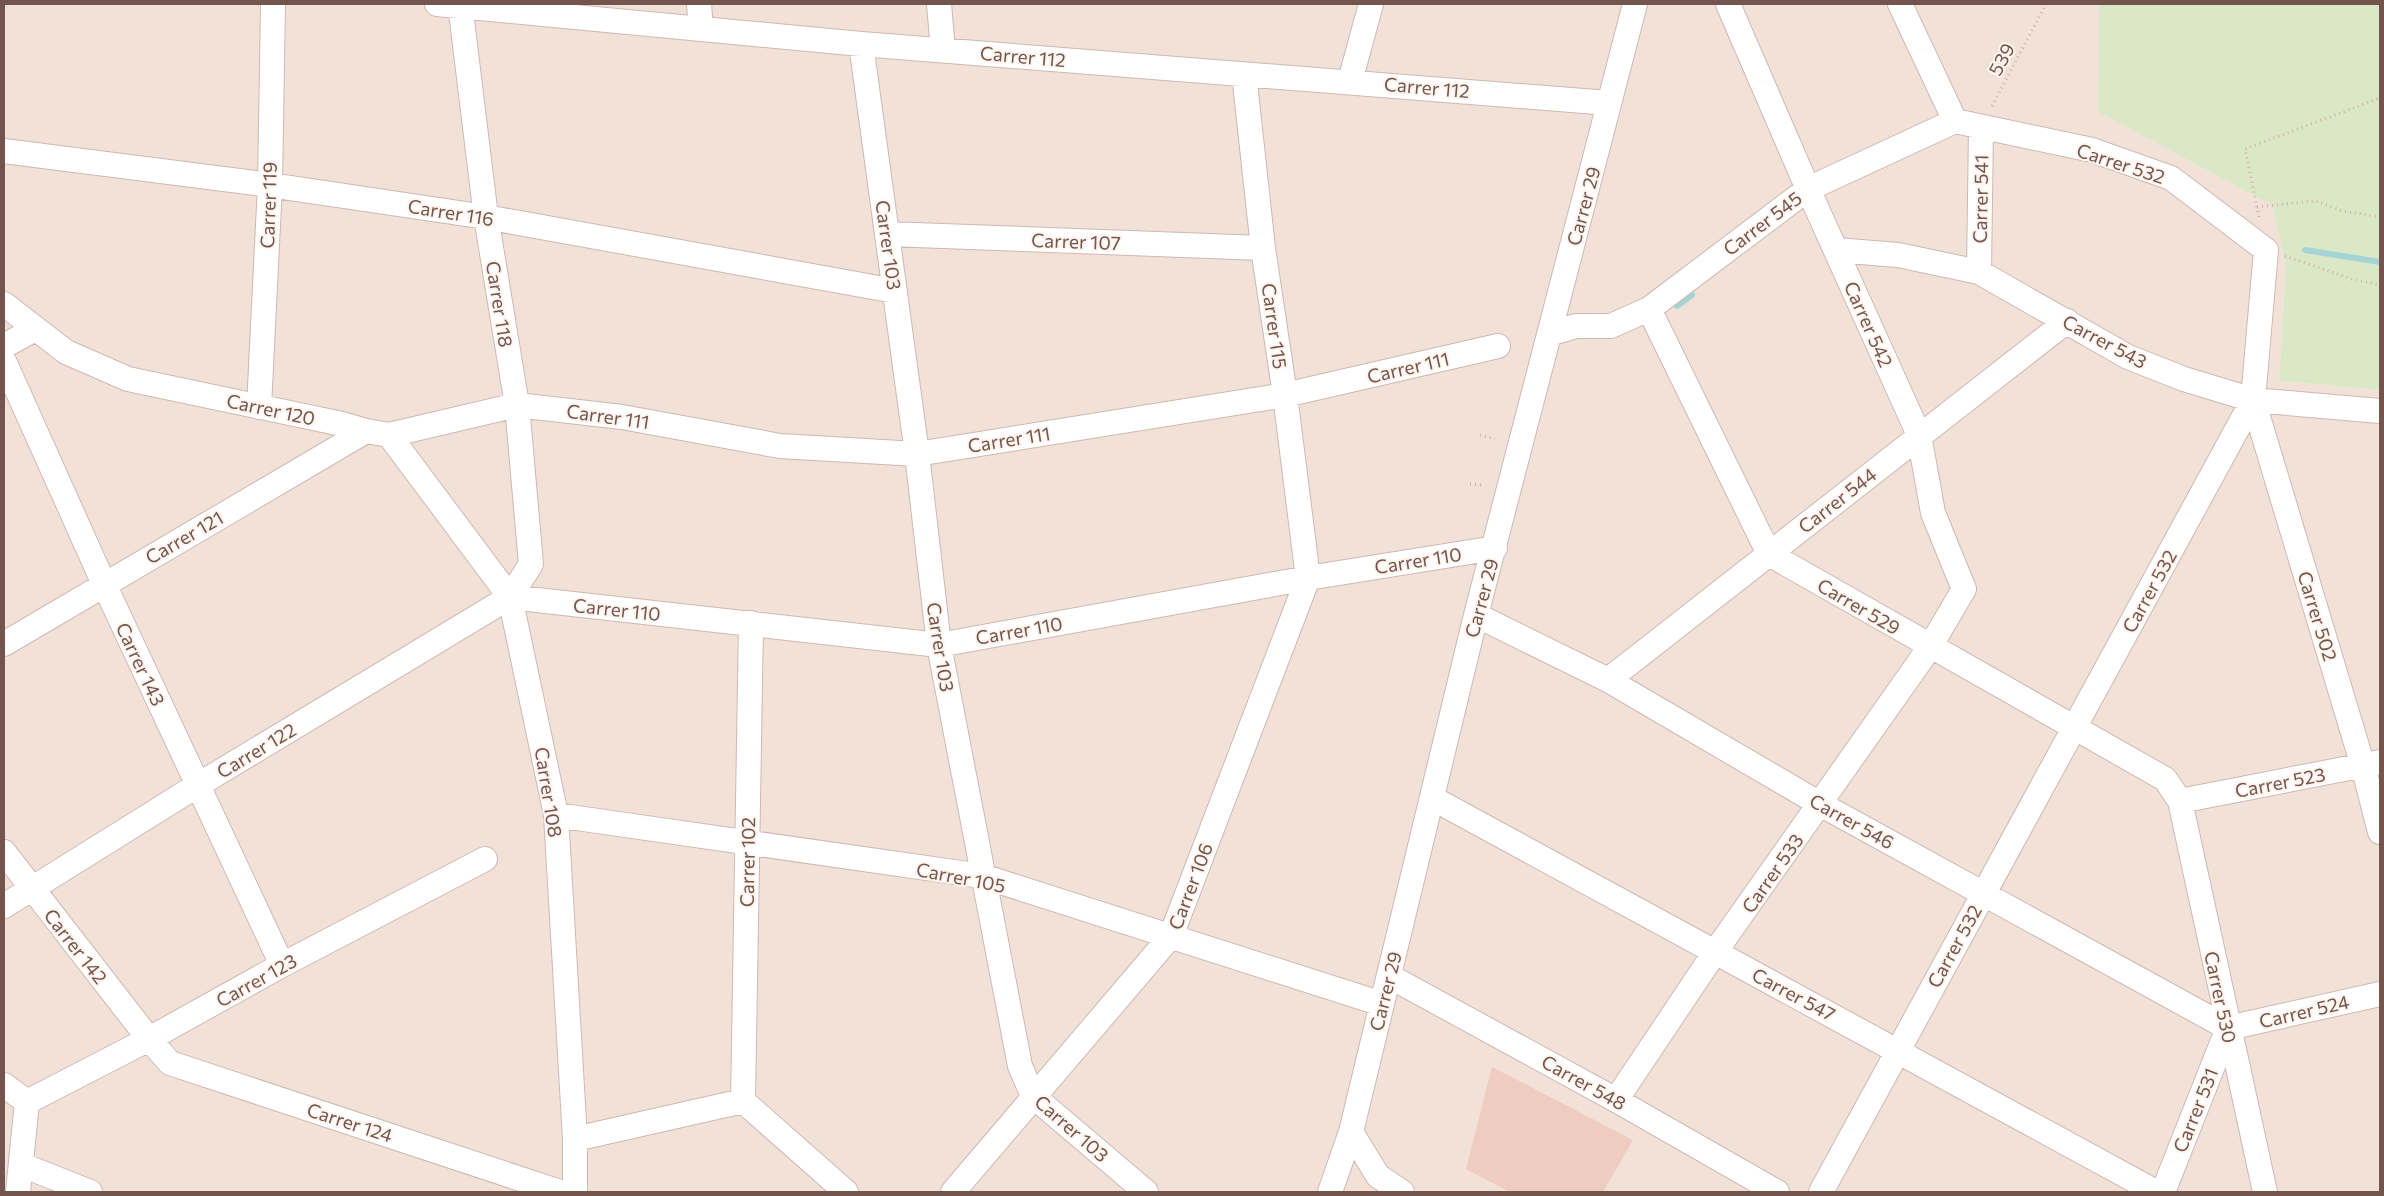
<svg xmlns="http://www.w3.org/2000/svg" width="2384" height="1196" font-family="Commissioner,sans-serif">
	<rect width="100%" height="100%" fill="#fbf1e8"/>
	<path fill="#f2e1d7" d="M4,4h2095l-1,108 174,93 14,62 -7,114 101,9v802h-2376z"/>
	<path fill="#dae8c7" d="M2099,4h281v386l-101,-9 7,-114 -14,-62 -174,-93z"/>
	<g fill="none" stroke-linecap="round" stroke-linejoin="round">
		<path stroke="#a5d4d4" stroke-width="6" d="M2305,250l75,12
			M1677,306l15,-11"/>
	</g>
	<path fill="#eeccc2" d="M1492,1067l141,73 -30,52h-93l-44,-23z"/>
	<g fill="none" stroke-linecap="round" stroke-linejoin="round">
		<g stroke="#ceb9b2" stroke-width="26">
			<path id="street" d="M437,4l424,40 748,59
				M699,4l2,25
				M939,4l4,46
				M1900,4l55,117
				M861,44l56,410 22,191 81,421 13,30 113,96
				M1350,81l21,-77
				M4,151l266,34 216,32 409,74
				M888,234l375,14
				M1836,250l62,5 81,17 149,85 56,22 69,21 127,11
				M1979,272l2,-145
				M4,304l62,48 62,27 214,45 24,7 23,4 128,-30 105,12 158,29 137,8 368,-59 213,-49
				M1649,309l120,245 396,225 15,22 85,391
				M1549,334l27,-8h35l38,-17 159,-120 147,-68 137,29 79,28 95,72 -13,150 -432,792
				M4,346l31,-17
				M4,361l100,223 178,381
				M2253,400l110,366 17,66
				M259,407l11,-222 3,-181
				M389,435l121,162 46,218 19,324v53
				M510,597l429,48 369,-67 187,-30
				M1476,615l132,65 212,124 408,224
				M4,644l362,-213
				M1608,680l459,-359
				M1432,798l724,394
				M2180,801l200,-39
				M556,815l426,61 400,128
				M4,852l145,187 21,24 390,129
				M4,906l194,-121 312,-188 21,-33 -14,-159 -31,-188 -26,-213
				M1389,976l227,124 161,92
				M2228,1028l152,-34
				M4,1085l23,17
				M1616,1100l99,-148 215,-305 34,-58 -31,-76 -14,-78 -111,-246 -80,-185
				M743,1101l8,-478
				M27,1102l122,-63 133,-74 203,-106
				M1351,1132l27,44 24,16
				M575,1139l168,-38 103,91
				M22,1165l68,27
				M18,1192l9,-90
				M953,1192l218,-256 137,-358 -23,-183 -22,-147 -19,-174
				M1330,1192l21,-60 125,-517 159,-611
				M2163,1192l65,-164"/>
		</g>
		<path stroke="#d3afa4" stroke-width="3" stroke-dasharray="1 4" stroke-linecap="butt" d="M1992,106l54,-102
			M2257,207l58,-6 28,10 37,6
			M2259,217l-14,-68 135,-51
			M2285,256l67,23 28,6
			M1480,435l15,4
			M1470,484l13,1"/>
		<use href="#street" stroke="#fff" stroke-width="24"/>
	</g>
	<g text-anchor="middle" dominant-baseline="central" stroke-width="4" stroke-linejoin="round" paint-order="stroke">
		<g font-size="19" fill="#73554e" stroke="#fef5ee">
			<text transform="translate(1023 56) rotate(5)">Carrer 112</text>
			<text transform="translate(2001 59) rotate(-62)">539</text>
			<text transform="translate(1427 87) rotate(5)">Carrer 112</text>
			<text transform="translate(2121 163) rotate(18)">Carrer 532</text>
			<text transform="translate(1980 199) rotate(-89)">Carrer 541</text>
			<text transform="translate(268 205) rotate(-88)">Carrer 119</text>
			<text transform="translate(1583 206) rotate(-75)">Carrer 29</text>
			<text transform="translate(451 212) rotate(9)">Carrer 116</text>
			<text transform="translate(1762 223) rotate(-37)">Carrer 545</text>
			<text transform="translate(1076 241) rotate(2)">Carrer 107</text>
			<text transform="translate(889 245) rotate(82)">Carrer 103</text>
			<text transform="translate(500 304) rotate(81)">Carrer 118</text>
			<text transform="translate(1869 324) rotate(66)">Carrer 542</text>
			<text transform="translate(1275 326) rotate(82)">Carrer 115</text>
			<text transform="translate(2105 341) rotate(28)">Carrer 543</text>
			<text transform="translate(1408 367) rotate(-13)">Carrer 111</text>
			<text transform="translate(271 409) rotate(12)">Carrer 120</text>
			<text transform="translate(608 416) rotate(8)">Carrer 111</text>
			<text transform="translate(1009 439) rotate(-9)">Carrer 111</text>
			<text transform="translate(1837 500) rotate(-38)">Carrer 544</text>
			<text transform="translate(184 537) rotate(-30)">Carrer 121</text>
			<text transform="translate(1418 560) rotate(-9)">Carrer 110</text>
			<text transform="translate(2149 591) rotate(-61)">Carrer 532</text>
			<text transform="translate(1481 598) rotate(-75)">Carrer 29</text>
			<text transform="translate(1859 606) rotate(30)">Carrer 529</text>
			<text transform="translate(617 609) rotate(6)">Carrer 110</text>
			<text transform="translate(2318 616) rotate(73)">Carrer 502</text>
			<text transform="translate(1019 630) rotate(-10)">Carrer 110</text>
			<text transform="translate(941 647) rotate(81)">Carrer 103</text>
			<text transform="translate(141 664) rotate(65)">Carrer 143</text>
			<text transform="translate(256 750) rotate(-31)">Carrer 122</text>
			<text transform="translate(2280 782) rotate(-11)">Carrer 523</text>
			<text transform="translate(549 792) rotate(81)">Carrer 108</text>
			<text transform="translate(1852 821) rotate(29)">Carrer 546</text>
			<text transform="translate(747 862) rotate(-89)">Carrer 102</text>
			<text transform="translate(1772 873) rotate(-55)">Carrer 533</text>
			<text transform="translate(961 877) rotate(11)">Carrer 105</text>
			<text transform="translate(1190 886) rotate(-69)">Carrer 106</text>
			<text transform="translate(76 946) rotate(52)">Carrer 142</text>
			<text transform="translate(1954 946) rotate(-61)">Carrer 532</text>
			<text transform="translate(256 980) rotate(-29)">Carrer 123</text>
			<text transform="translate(1385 991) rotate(-76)">Carrer 29</text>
			<text transform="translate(1794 994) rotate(28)">Carrer 547</text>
			<text transform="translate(2221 997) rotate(78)">Carrer 530</text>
			<text transform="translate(2304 1011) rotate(-13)">Carrer 524</text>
			<text transform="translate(1584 1082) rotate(29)">Carrer 548</text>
			<text transform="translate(2195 1110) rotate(-68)">Carrer 531</text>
			<text transform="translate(350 1122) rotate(18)">Carrer 124</text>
			<text transform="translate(1072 1128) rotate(41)">Carrer 103</text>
		</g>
	</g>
	<rect width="2384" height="1196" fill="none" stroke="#73554e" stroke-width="10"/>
</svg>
